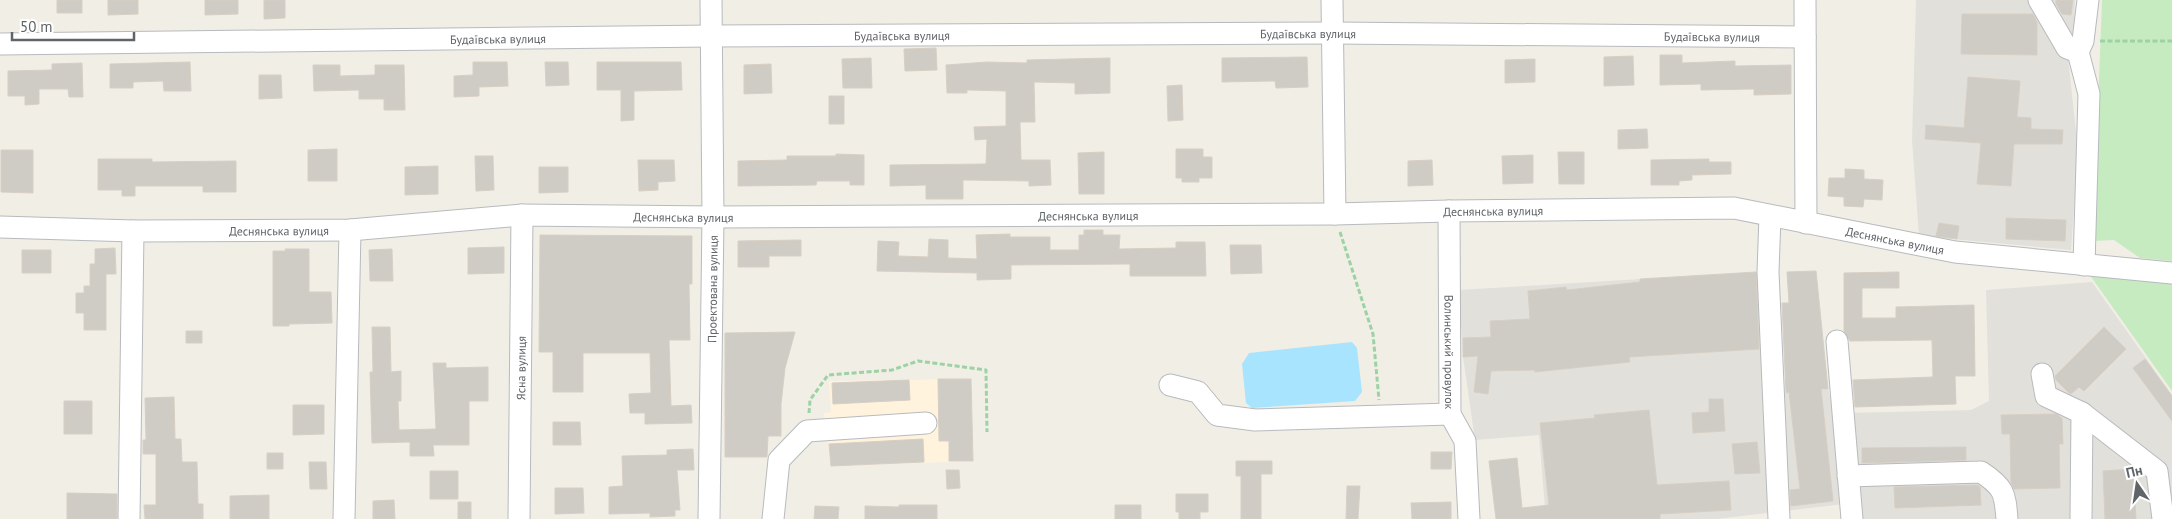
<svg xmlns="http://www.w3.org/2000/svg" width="2172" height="519" font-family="'PT Sans',sans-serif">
	<rect width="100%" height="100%" fill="#f1eee6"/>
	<path fill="#fff3de" d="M971,379l2,82 -142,5 -7,-53 7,-1 -2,-31z"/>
	<path fill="#e2e0db" d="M1916,0h159l-1,31 -7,17 11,103 -7,99 -152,-14 -7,-96z
		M1759,272l25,121 44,-4 6,24 10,91 -127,15h-171l-7,-84 -64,5 -12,-83 -4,-67z
		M2092,282l80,113v124h-314l-10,-106 123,-3 18,-9 -3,-111z"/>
	<path fill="#c6ebc1" d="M2102,0h70v261l-32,-3 -26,-18 -21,1z
		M2087,271l85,5v115z"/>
	<path fill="#a9e4ff" d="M1352,342l5,6 5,44 -7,9 -103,7 -6,-5 -4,-39 7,-11z"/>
	<path fill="#cfcbc5" stroke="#d7cfc4" d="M57,0h25v13h-25z
		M108,0h30v14l-30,1z
		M205,0h33v14l-33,1z
		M264,0h21v18l-21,1z
		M2056,0h17l-2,15 -9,-1 -6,-10z
		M1962,14h71l4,8v33l-76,-1z
		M936,48l1,22 -32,1 -1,-22z
		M1660,55h22v8l53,-2v5l56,-1v29l-37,1v-6l-53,1v-6l-41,1z
		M1633,56l1,29 -30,1v-29z
		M1307,57l1,30 -32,1 -1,-7 -53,1v-24z
		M871,58l1,30h-29l-1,-29z
		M1110,58v35l-35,1v-11l-41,-1 1,40h-15l1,38h29l1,25 -22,1v-5l-66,-1v19h-37v-14l-36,1v-21l96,-1 1,-25 -12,1 -1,-13 32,-1v-35l-39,-1v3h-20l-1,-28 41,-3 40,1v-3z
		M1535,59v23l-30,1v-23z
		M190,62l1,29h-27l-1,-10 -30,1v6h-23v-24z
		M473,62h34l1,24 -29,1v9l-25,1v-21l19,-1z
		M545,62h23l1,23 -23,1z
		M597,62h84l1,28 -48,1v29l-13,1v-31h-24z
		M82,63l1,34h-14l-1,-8h-29v15l-14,1v-9h-17v-25l44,-1v-6z
		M771,64l1,29 -28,1v-29z
		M313,65h27v11l35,-1v-10h29l1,45h-21v-11h-25v-9l-45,1z
		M259,75h22l1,23 -23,1z
		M1968,77l52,4 -3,36 14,1v11l32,1 -1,14h-48l-3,42 -34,-2 4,-41 -56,-4 1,-14 38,3z
		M1182,85l1,35 -15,1 -1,-35z
		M829,96h15v28h-15z
		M1647,129l1,19 -30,1v-19z
		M337,149v32h-29v-31z
		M1176,149h27v8h9v21h-13v4h-17v-4h-6z
		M1,150h32v43l-32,-1z
		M1104,152v42h-25l-1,-41z
		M1558,152h26v32h-25z
		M836,154l28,1v30h-14v-4h-33l-1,4 -78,1v-25l49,-1v-4h49z
		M1533,155v28l-30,1 -1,-28z
		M475,156h18l1,34 -18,1z
		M98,159h54v3l84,-1v31h-33v-6h-68v10h-13v-6h-24z
		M1709,159v3h22v12l-39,1v5l-13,1v4h-28v-25z
		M638,160h36l1,21 -17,1v8l-19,1z
		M1432,160l1,25 -25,1v-25z
		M438,166v28l-33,1v-28z
		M539,167h29v25l-29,1z
		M1845,169l19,1v9l19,1 -1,20 -18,-1 -1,8 -19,-1v-9l-16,-1 1,-18h16z
		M2006,218l60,2 -1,21 -59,-2z
		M1939,223l20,3 -2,13 -21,-3z
		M1084,230h19v5h17l-1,14 57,-1v-6h29l1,34h-76v-12l-119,1v14l-34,1v-7l-100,-2 1,-30 21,1 -1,14 30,1 1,-18 19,1v18l29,1 -1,-24 34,-1v3h40v13h29v-15h5z
		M540,235l152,1v48h-3l1,56h-21l2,66 20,-1 1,18 -47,1v-11h-15l-1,-19 22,-1 -1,-40h-67v39h-30v-40h-14z
		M801,240v16h-32v11h-31v-26z
		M1230,245h31l1,28 -31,1z
		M504,247v26l-36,1v-26z
		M115,248l1,26h-10v56h-22v-17h-8v-20h8v-7h6v-22h5v-15z
		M285,249h24v43h22l1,31 -43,1v2h-16v-75h13z
		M392,249l1,32h-23l-1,-31z
		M22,250h29v23h-29z
		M1816,271l12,118h-7l12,112 -42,5 -1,-16 10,-1 -11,-97 -3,1 -4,-90h7l-2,-31z
		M1756,272l3,77 -130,8 1,5 -95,10v-2l-44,1 -3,23 -14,-2 4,-36 -15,1v-19l28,-1 -1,-16 40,-2 -2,-28 38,-4 1,3 73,-8v-3z
		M1899,272v16h-37v30h34v-11l78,-2 1,71h-20l1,28 -101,3 -2,-27 80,-3 -1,-37 -82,1 -6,-10v-58z
		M372,327h18l1,45 10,-1v30h-3l1,29 37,-1 -3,-66h13v5l42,-1v34h-19v44h-36l1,11h-24v-14l-38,1 -2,-71h3z
		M2104,327l22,22 -42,42 -5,-4 -8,7 -2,-1 -13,-13 -1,-4z
		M186,331h16v12h-16z
		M795,332l-10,36 -4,36v32h-13l-1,21h-42v-124z
		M2145,359l27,37v25l-39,-53z
		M938,379h33l2,82h-24v-20h-10z
		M909,380l1,20 -77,4 -1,-21z
		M174,397l1,42h6l1,23h15l1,42h5v15h-58l-1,-14h12v-51h-13v-14h3l-1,-42z
		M1709,399h14l2,32 -32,2 -1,-20 17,-1z
		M64,401h28v33h-28z
		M293,405h31v29l-31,1z
		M1649,410l8,75 72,-4 2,29 -71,4v5h-164l-7,-58 28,-3 5,50 27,-3 -9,-82 55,-5 -1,-3z
		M2056,414l6,4 1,26h-4l1,44 -46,1 -3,-6 -1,-49h-8l-1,-19z
		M553,422h27l1,23h-28z
		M923,439l1,23 -93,4 -2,-22z
		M1757,442l3,31 -25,1 -3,-30z
		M1966,447v13l-104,3v-15z
		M693,449l1,21h-17l3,40h-5v6l-25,1v-4l-41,1v-27l14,-1 -1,-30 45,-1v-5z
		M1431,452h21l-1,17h-20z
		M267,453h16v16h-16z
		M1236,461h36v13h-11v45h-20v-43h-5z
		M309,462h17l1,27h-17z
		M2133,469l3,50h-31l-2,-48z
		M946,470h13l1,18 -13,1z
		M430,471h28v28h-28z
		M1977,485l3,2 1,18 -86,3 -1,-21z
		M1347,486h13l-2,33h-12z
		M555,488h28l1,25 -29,1z
		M67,493l50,1v25h-50z
		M1176,494h32v18h-8v7h-21v-7h-3z
		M269,495v24h-39v-23z
		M394,500l1,19h-22v-18z
		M458,502h13v17h-13z
		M1451,502v17h-39l-1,-16z
		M899,505h38v14h-72v-13l34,1z
		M1115,505h26v14h-26z
		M815,506l24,1 -1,12h-24z"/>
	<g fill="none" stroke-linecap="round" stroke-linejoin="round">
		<g stroke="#b7babe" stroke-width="23">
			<g id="minor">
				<path d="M1332,0l3,214"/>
				<path d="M1805,0l1,223"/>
				<path d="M2039,0l28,48 11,4"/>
				<path id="s1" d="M0,44l712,-8 621,-3 472,4"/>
				<path id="s2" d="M1449,211l1,203 15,27 4,78"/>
				<path d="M1770,216l-2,56 11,247"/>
				<path id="s3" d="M0,227l133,4 217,-1 172,-15 191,2 622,-3 114,-3 285,-3 221,44 217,21"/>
				<path d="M2084,265l5,-171 -11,-42 5,-11 5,-41"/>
				<path d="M1837,341l15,178"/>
				<path d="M2042,374l4,22 36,17 -1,106"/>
				<path d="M1170,385l28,7 19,23 38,5 195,-6"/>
				<path d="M2082,413l75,58 6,48"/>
				<path d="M1848,476l133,-4c23,15 24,21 26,47"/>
				<path d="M129,519l4,-288"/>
				<path d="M344,519l6,-289"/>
				<path id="s4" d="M519,519l3,-304"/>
				<path id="s5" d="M709,519l4,-302 -2,-217"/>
				<path d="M773,519l6,-59 28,-29 119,-8"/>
			</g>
		</g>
		<path stroke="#9cd2a4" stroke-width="3" stroke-dasharray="5 2.5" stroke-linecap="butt" d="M2100,41h72
			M1340,232l33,102 6,66
			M809,413l1,-13 18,-25 64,-5 26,-9 68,9 1,62"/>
		<use href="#minor" stroke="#fff" stroke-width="21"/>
	</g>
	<g text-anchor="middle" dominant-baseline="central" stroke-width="4" stroke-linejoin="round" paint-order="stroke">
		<g font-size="12" fill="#5e6468" stroke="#fff">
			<text stroke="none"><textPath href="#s1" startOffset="1308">Будаївська вулиця</textPath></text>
			<text stroke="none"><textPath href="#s1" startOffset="902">Будаївська вулиця</textPath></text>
			<text stroke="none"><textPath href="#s1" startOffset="1712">Будаївська вулиця</textPath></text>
			<text stroke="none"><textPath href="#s1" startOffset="498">Будаївська вулиця</textPath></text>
			<text stroke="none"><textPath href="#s3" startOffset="1494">Деснянська вулиця</textPath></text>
			<text stroke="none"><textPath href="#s3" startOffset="1089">Деснянська вулиця</textPath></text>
			<text stroke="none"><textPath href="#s3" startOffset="684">Деснянська вулиця</textPath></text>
			<text stroke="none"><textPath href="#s3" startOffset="279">Деснянська вулиця</textPath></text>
			<text stroke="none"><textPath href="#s3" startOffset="1899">Деснянська вулиця</textPath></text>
			<text stroke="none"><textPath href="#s5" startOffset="230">Проектована вулиця</textPath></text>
			<text stroke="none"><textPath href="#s2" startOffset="141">Волинський провулок</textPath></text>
			<text stroke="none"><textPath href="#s4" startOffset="151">Ясна вулиця</textPath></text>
		</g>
	</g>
	<g transform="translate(2137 484) rotate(347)" stroke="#ffffff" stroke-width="4" paint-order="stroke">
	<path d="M0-4L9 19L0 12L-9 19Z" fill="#5e6468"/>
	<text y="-8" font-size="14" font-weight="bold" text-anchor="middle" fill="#5e6468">Пн</text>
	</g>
	<path d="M12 32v8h122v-8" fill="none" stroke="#5e6468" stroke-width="2.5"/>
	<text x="20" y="32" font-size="15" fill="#5e6468" stroke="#ffffff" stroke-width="4" paint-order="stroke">50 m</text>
</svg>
